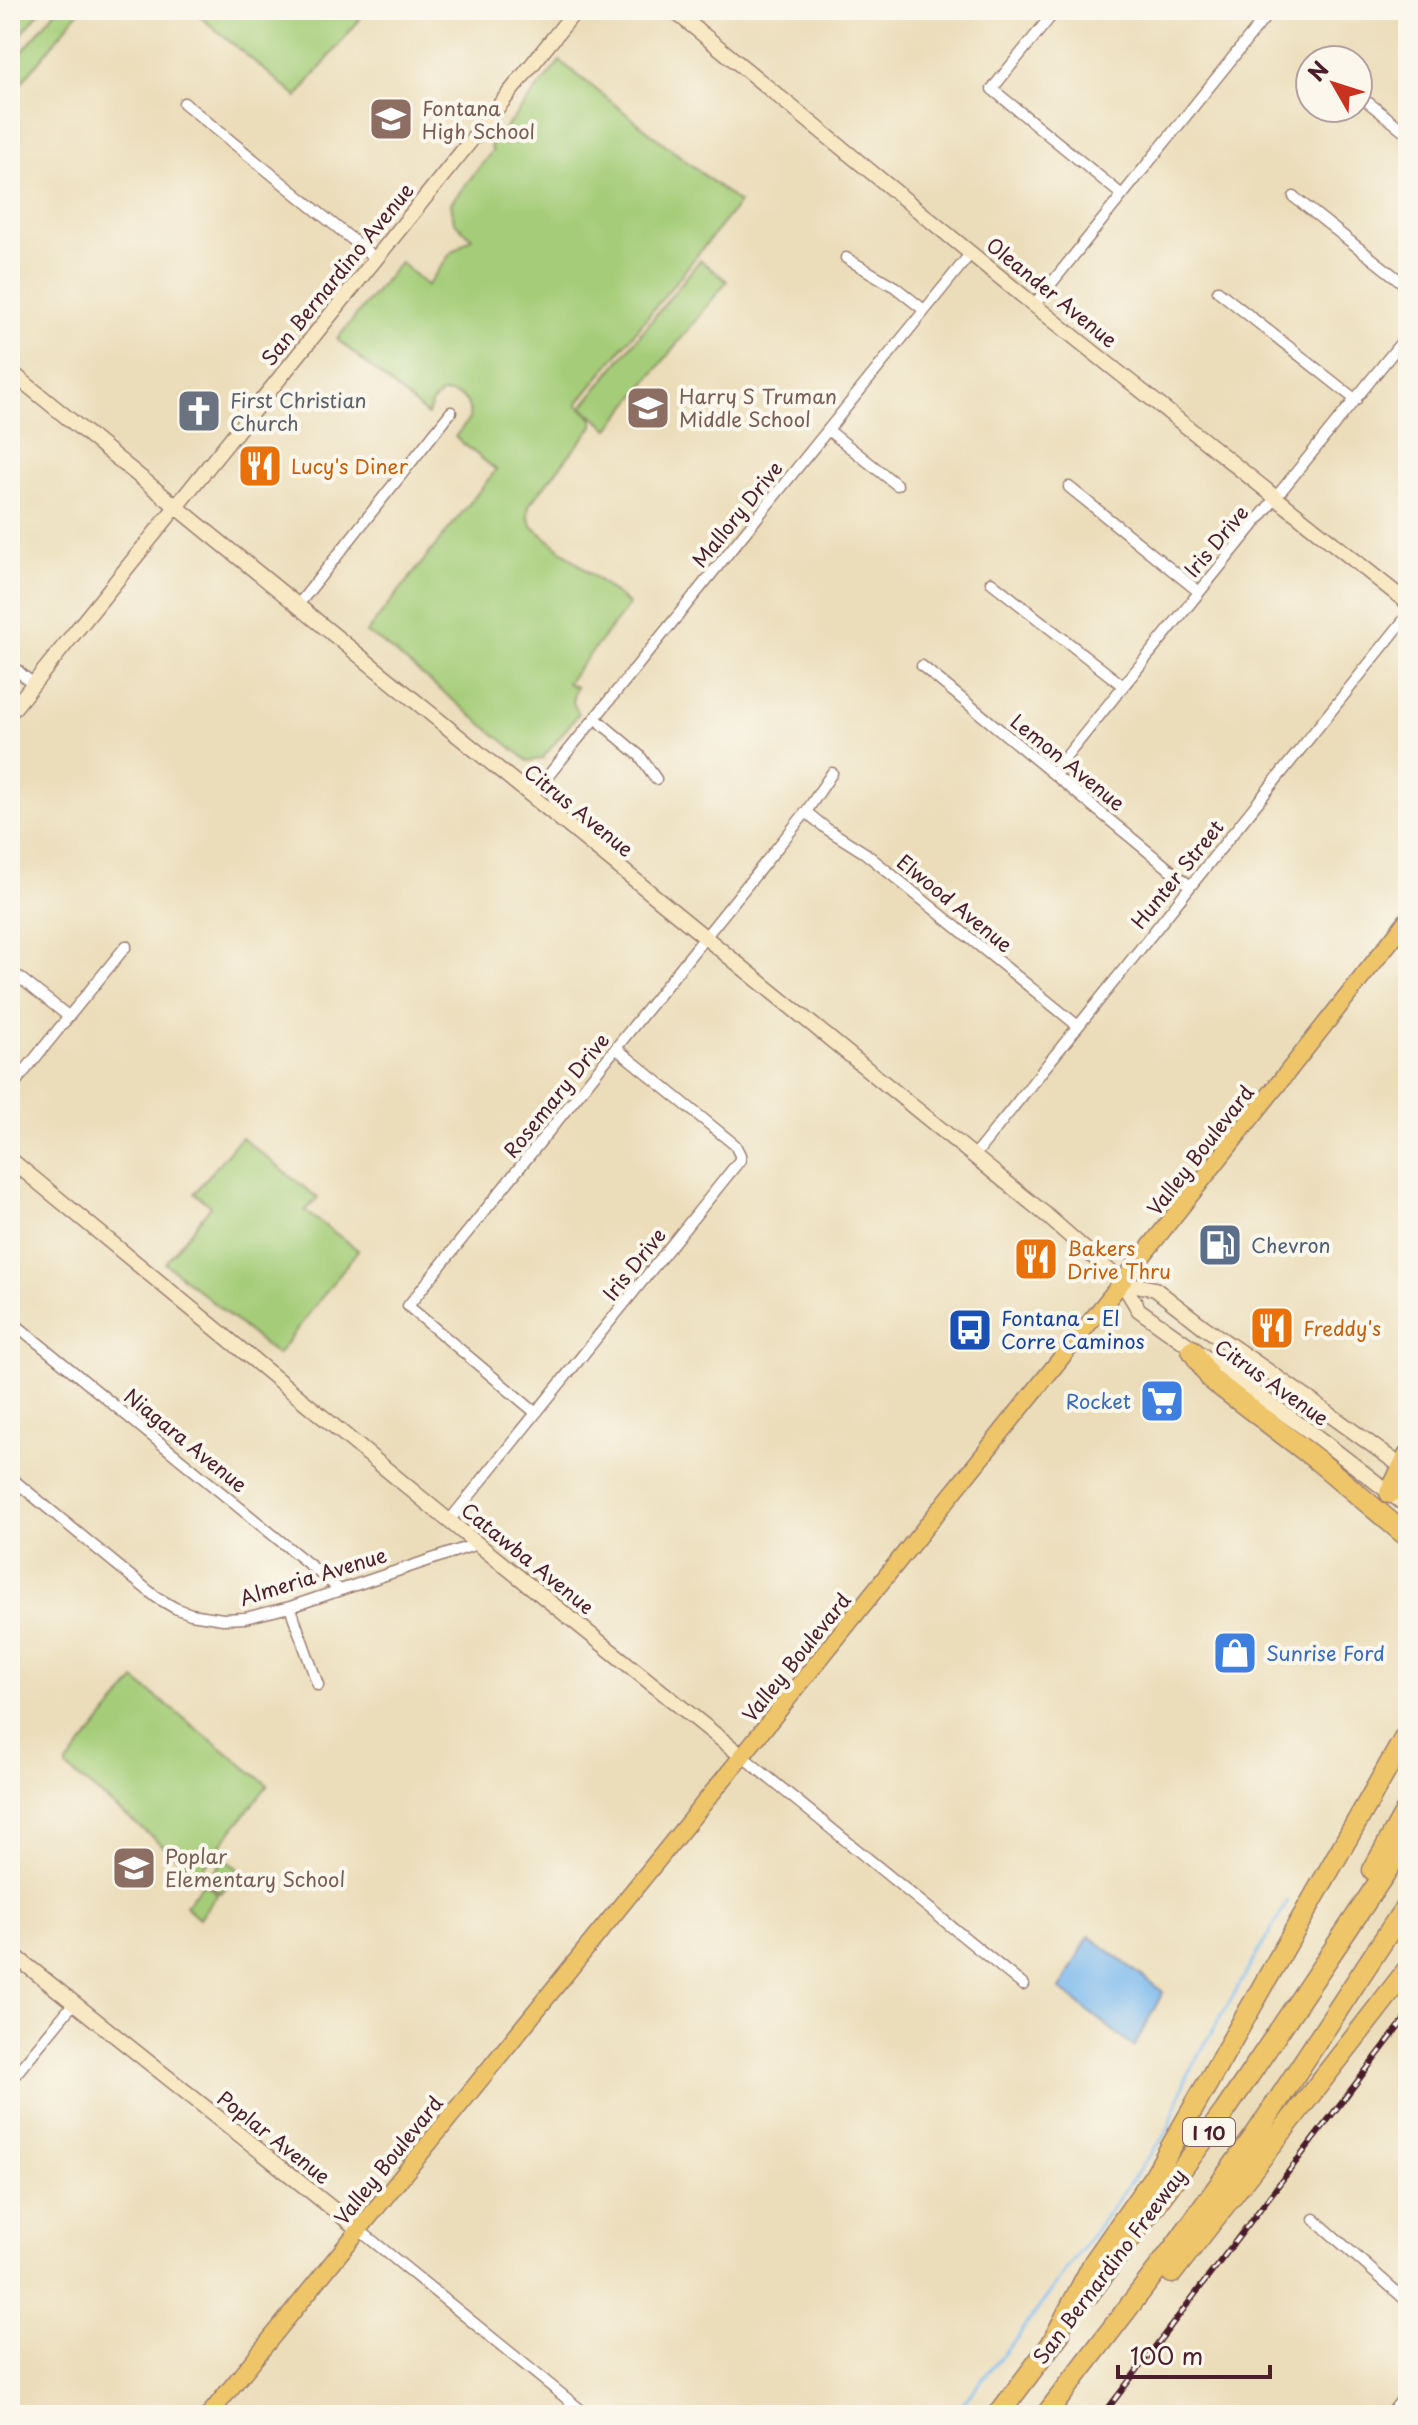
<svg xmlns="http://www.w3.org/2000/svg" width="1418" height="2425" font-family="'Playpen Sans',sans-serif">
	<rect width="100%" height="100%" fill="#fbf7ec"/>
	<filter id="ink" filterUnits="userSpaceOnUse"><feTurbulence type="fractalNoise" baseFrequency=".0125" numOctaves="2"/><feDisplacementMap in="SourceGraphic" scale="16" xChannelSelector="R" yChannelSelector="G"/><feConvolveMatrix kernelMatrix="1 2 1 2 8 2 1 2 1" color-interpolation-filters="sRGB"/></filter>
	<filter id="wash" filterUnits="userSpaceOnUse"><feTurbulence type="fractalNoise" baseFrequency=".006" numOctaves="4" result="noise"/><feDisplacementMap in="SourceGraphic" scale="32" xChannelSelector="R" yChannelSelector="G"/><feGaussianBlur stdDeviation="1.8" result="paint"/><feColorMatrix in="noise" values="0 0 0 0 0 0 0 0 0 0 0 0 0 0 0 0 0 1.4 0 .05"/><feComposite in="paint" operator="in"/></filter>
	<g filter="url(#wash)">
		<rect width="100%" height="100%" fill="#ebddb9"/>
		<path fill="#a5cd79" stroke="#787652" stroke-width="2" d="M10,10h31l-31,39z
			M56,10h24l-70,87v-30z
			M192,10h175l-70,87z
			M560,61l179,142 -162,201 16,15v7l-64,79 -1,11 5,11 96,78 -62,78 9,4c-5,11 -4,17 3,26l-37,46 -14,2 -148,-120 -14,-8 130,-163 -41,-33 14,-18c3,-20 -10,-27 -28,-25l-9,9 -4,12 -2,-1 -89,-75 63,-77 27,24 24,-33 21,-15 -18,-16 -3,-19 42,-53 -3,-3z
			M700,260l27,21 -118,148 -27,-22z
			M241,1137l77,61 -13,13 53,39 -81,105 -112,-92 46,-57 -17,-13z
			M135,1680l133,105 -70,89 -131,-106v-4z
			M224,1859l16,11 -19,23 -15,-12z
			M204,1883l14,11 -19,24 -14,-12z"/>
		<path fill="#79b8ed" stroke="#626c8c" stroke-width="2" d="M1089,1936l74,56 -29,55 -74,-58z"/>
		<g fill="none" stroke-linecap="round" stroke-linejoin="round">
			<path stroke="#79b8ed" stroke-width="3" d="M953,2415l66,-80 148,-203 20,-57 101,-174"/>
		</g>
	</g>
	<g filter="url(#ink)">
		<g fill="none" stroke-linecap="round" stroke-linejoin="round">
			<g stroke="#9a7e72" stroke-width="13">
				<path id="street" d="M1056,10l-64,79 130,106
					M184,103l191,155
					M1369,103l39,31
					M1294,197l114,90
					M846,258l49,29 29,23
					M1218,291l138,109
					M1034,305l237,-295
					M828,430l69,55
					M1069,487l129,104
					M991,582l131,103
					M298,605l153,-193
					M10,664l23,20
					M922,666l268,220
					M595,718l45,38 16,23
					M1053,773l355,-439
					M531,797l440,-544
					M806,812l21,17 38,24 213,173
					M10,970l58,46
					M10,1089l116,-143
					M974,1156l434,-541
					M10,1320l329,269
					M536,1413l-128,-107 398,-494 26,-39
					M10,1477l146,120 19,11 16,6 32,5 22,-1 45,-11 187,-63
					M449,1521l291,-361v-5l-5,-10 -118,-96
					M290,1607l28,78
					M742,1756l281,229
					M10,2081l63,-77
					M1314,2219l94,83
					M358,2229l229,186
					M1390,2415l18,-23"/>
			</g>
			<g stroke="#9a7e72" stroke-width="17">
				<path id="secondary" d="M673,10l361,295 374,298
					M10,371l1035,843 77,68 17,28 177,126 92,71
					M10,713l566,-703
					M10,1159l439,362 293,235
					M1122,1282l33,7 49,38 103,71 101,73
					M10,1952l348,277"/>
			</g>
			<g stroke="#9a7e72" stroke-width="19">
				<path id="primary" d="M209,2415l533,-659 380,-474 286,-363"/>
			</g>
			<g stroke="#9a7e72" stroke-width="23">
				<path id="highway" d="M1192,1350l19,29 106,81 91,77
					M1390,1493l18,-37
					M1373,1870l35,-63
					M1172,2273l236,-304
					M1089,2294l136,-183 183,-272
					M1052,2343l42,-81 61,-87 253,-443
					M998,2415l62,-82
					M1046,2415l127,-166 83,-115 152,-231"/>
			</g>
			<use href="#street" stroke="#fff" stroke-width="10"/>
			<use href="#secondary" stroke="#f8e8c3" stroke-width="14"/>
			<use href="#primary" stroke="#eec569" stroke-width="16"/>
			<use href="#highway" stroke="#eec569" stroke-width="20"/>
			<g stroke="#4a1f2b" stroke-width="6">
				<path id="rail" d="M1103,2415l305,-400"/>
			</g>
			<use href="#rail" stroke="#fbf7ec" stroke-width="3" stroke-dasharray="9" stroke-linecap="butt"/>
		</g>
	</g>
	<defs>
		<g id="school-square" transform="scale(2.3)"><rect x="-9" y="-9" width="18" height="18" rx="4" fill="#8d6e63" stroke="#fbf7ec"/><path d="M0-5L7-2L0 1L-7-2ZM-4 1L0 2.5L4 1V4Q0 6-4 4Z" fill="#fff"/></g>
		<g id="church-square" transform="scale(2.3)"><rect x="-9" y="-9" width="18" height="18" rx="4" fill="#6b7280" stroke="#fbf7ec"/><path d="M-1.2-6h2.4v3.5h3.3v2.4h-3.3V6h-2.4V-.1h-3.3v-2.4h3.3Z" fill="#fff"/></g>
		<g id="restaurant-square" transform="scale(2.3)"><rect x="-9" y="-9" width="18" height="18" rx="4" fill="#e8710a" stroke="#fbf7ec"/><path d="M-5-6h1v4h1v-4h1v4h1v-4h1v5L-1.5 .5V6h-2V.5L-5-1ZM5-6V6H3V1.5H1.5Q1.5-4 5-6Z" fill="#fff"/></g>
		<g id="fuel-square" transform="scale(2.3)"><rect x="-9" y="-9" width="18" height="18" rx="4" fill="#5c6f8a" stroke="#fbf7ec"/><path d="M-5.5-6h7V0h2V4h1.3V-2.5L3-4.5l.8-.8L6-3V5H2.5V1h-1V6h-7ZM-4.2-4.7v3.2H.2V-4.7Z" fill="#fff"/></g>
		<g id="bus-square" transform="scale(2.3)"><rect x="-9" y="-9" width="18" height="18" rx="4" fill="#1a4fb4" stroke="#fbf7ec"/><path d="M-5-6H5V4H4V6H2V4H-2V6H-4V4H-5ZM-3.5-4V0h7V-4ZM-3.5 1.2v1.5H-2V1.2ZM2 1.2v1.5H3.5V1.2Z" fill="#fff"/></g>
		<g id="supermarket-square" transform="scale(2.3)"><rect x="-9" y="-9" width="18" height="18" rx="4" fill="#3f7fe0" stroke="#fbf7ec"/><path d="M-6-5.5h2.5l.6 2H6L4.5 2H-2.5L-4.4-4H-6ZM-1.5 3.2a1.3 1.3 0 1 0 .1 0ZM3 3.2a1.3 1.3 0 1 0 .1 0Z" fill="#fff"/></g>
		<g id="shop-square" transform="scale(2.3)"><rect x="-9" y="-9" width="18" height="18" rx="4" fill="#3f7fe0" stroke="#fbf7ec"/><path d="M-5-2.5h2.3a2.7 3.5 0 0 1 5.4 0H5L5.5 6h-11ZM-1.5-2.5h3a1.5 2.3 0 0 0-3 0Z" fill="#fff"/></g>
	</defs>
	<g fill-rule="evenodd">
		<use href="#school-square" x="391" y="119"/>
		<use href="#school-square" x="648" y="408"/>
		<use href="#church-square" x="199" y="411"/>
		<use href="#restaurant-square" x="260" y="466"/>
		<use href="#fuel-square" x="1220" y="1245"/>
		<use href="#restaurant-square" x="1036" y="1259"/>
		<use href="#restaurant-square" x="1272" y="1328"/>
		<use href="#bus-square" x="970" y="1330"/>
		<use href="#supermarket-square" x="1162" y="1401"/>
		<use href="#shop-square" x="1235" y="1653"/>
		<use href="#school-square" x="134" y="1868"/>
	</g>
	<g text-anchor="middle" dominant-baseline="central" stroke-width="8" stroke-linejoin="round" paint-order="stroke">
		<rect fill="#fbf7ec" stroke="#7f6065" stroke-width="2" x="1183" y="2118" width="52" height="28" rx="6"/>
		<g font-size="18" font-weight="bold" fill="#4a1f2b">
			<text x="1209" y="2132">I 10</text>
		</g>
		<g font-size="20" fill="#785e54" stroke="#fbf7ec" text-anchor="start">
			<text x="422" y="108">Fontana<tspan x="422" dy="23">High School</tspan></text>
			<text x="679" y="396">Harry S Truman<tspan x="679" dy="23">Middle School</tspan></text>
			<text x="165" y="1856">Poplar<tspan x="165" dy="23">Elementary School</tspan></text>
		</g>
		<g font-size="20" fill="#4a1f2b" stroke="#fbf7ec">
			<text transform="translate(337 274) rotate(-51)">San Bernardino Avenue</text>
			<text transform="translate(1052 292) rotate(39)">Oleander Avenue</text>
			<text transform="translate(737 514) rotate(-51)">Mallory Drive</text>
			<text transform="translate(1216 541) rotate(-50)">Iris Drive</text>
			<text transform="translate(1068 762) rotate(39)">Lemon Avenue</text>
			<text transform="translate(579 810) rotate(39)">Citrus Avenue</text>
			<text transform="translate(1177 874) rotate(-51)">Hunter Street</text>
			<text transform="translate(955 903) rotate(39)">Elwood Avenue</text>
			<text transform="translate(556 1095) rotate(-51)">Rosemary Drive</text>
			<text transform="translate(1200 1150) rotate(-52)">Valley Boulevard</text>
			<text transform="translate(634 1264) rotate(-51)">Iris Drive</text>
			<text transform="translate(1272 1382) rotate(35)">Citrus Avenue</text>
			<text transform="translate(186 1440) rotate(39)">Niagara Avenue</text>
			<text transform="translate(528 1558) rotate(39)">Catawba Avenue</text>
			<text transform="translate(313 1576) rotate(-17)">Almeria Avenue</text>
			<text transform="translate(796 1657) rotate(-51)">Valley Boulevard</text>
			<text transform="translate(274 2137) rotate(38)">Poplar Avenue</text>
			<text transform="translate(388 2160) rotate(-51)">Valley Boulevard</text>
			<text transform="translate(1109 2266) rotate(-53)">San Bernardino Freeway</text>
		</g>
		<g font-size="20" fill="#5b616d" stroke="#fbf7ec" text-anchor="start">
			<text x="230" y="400">First Christian<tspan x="230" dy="23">Church</tspan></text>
		</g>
		<g font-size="20" fill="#c56008" stroke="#fbf7ec" text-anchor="start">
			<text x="291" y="466">Lucy's Diner</text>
			<text x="1067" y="1248">Bakers<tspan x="1067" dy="23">Drive Thru</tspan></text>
			<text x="1303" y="1328">Freddy's</text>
		</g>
		<g font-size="20" fill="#4e5e75" stroke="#fbf7ec" text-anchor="start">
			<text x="1251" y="1245">Chevron</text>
		</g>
		<g font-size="20" fill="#164399" stroke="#fbf7ec" text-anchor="start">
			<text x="1001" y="1318">Fontana - El<tspan x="1001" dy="23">Corre Caminos</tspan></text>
		</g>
		<g font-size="20" fill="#366cbe" stroke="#fbf7ec" text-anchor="end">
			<text x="1131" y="1401">Rocket</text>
			<text x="1266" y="1653" text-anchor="start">Sunrise Ford</text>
		</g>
	</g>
	<rect width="1418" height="2425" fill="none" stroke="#fbf7ec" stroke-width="40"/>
	<g transform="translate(1334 84) rotate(309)"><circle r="38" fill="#fbf7ec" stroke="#b4a19f" stroke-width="2"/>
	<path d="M0-6L14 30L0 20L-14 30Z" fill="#c8321e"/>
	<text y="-12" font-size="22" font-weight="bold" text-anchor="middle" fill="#4a1f2b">N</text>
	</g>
	<path d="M1118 2365v12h152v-12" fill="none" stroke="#4a1f2b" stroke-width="4"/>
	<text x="1130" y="2365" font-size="24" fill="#4a1f2b" stroke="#fbf7ec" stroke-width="6" paint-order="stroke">100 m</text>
</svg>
